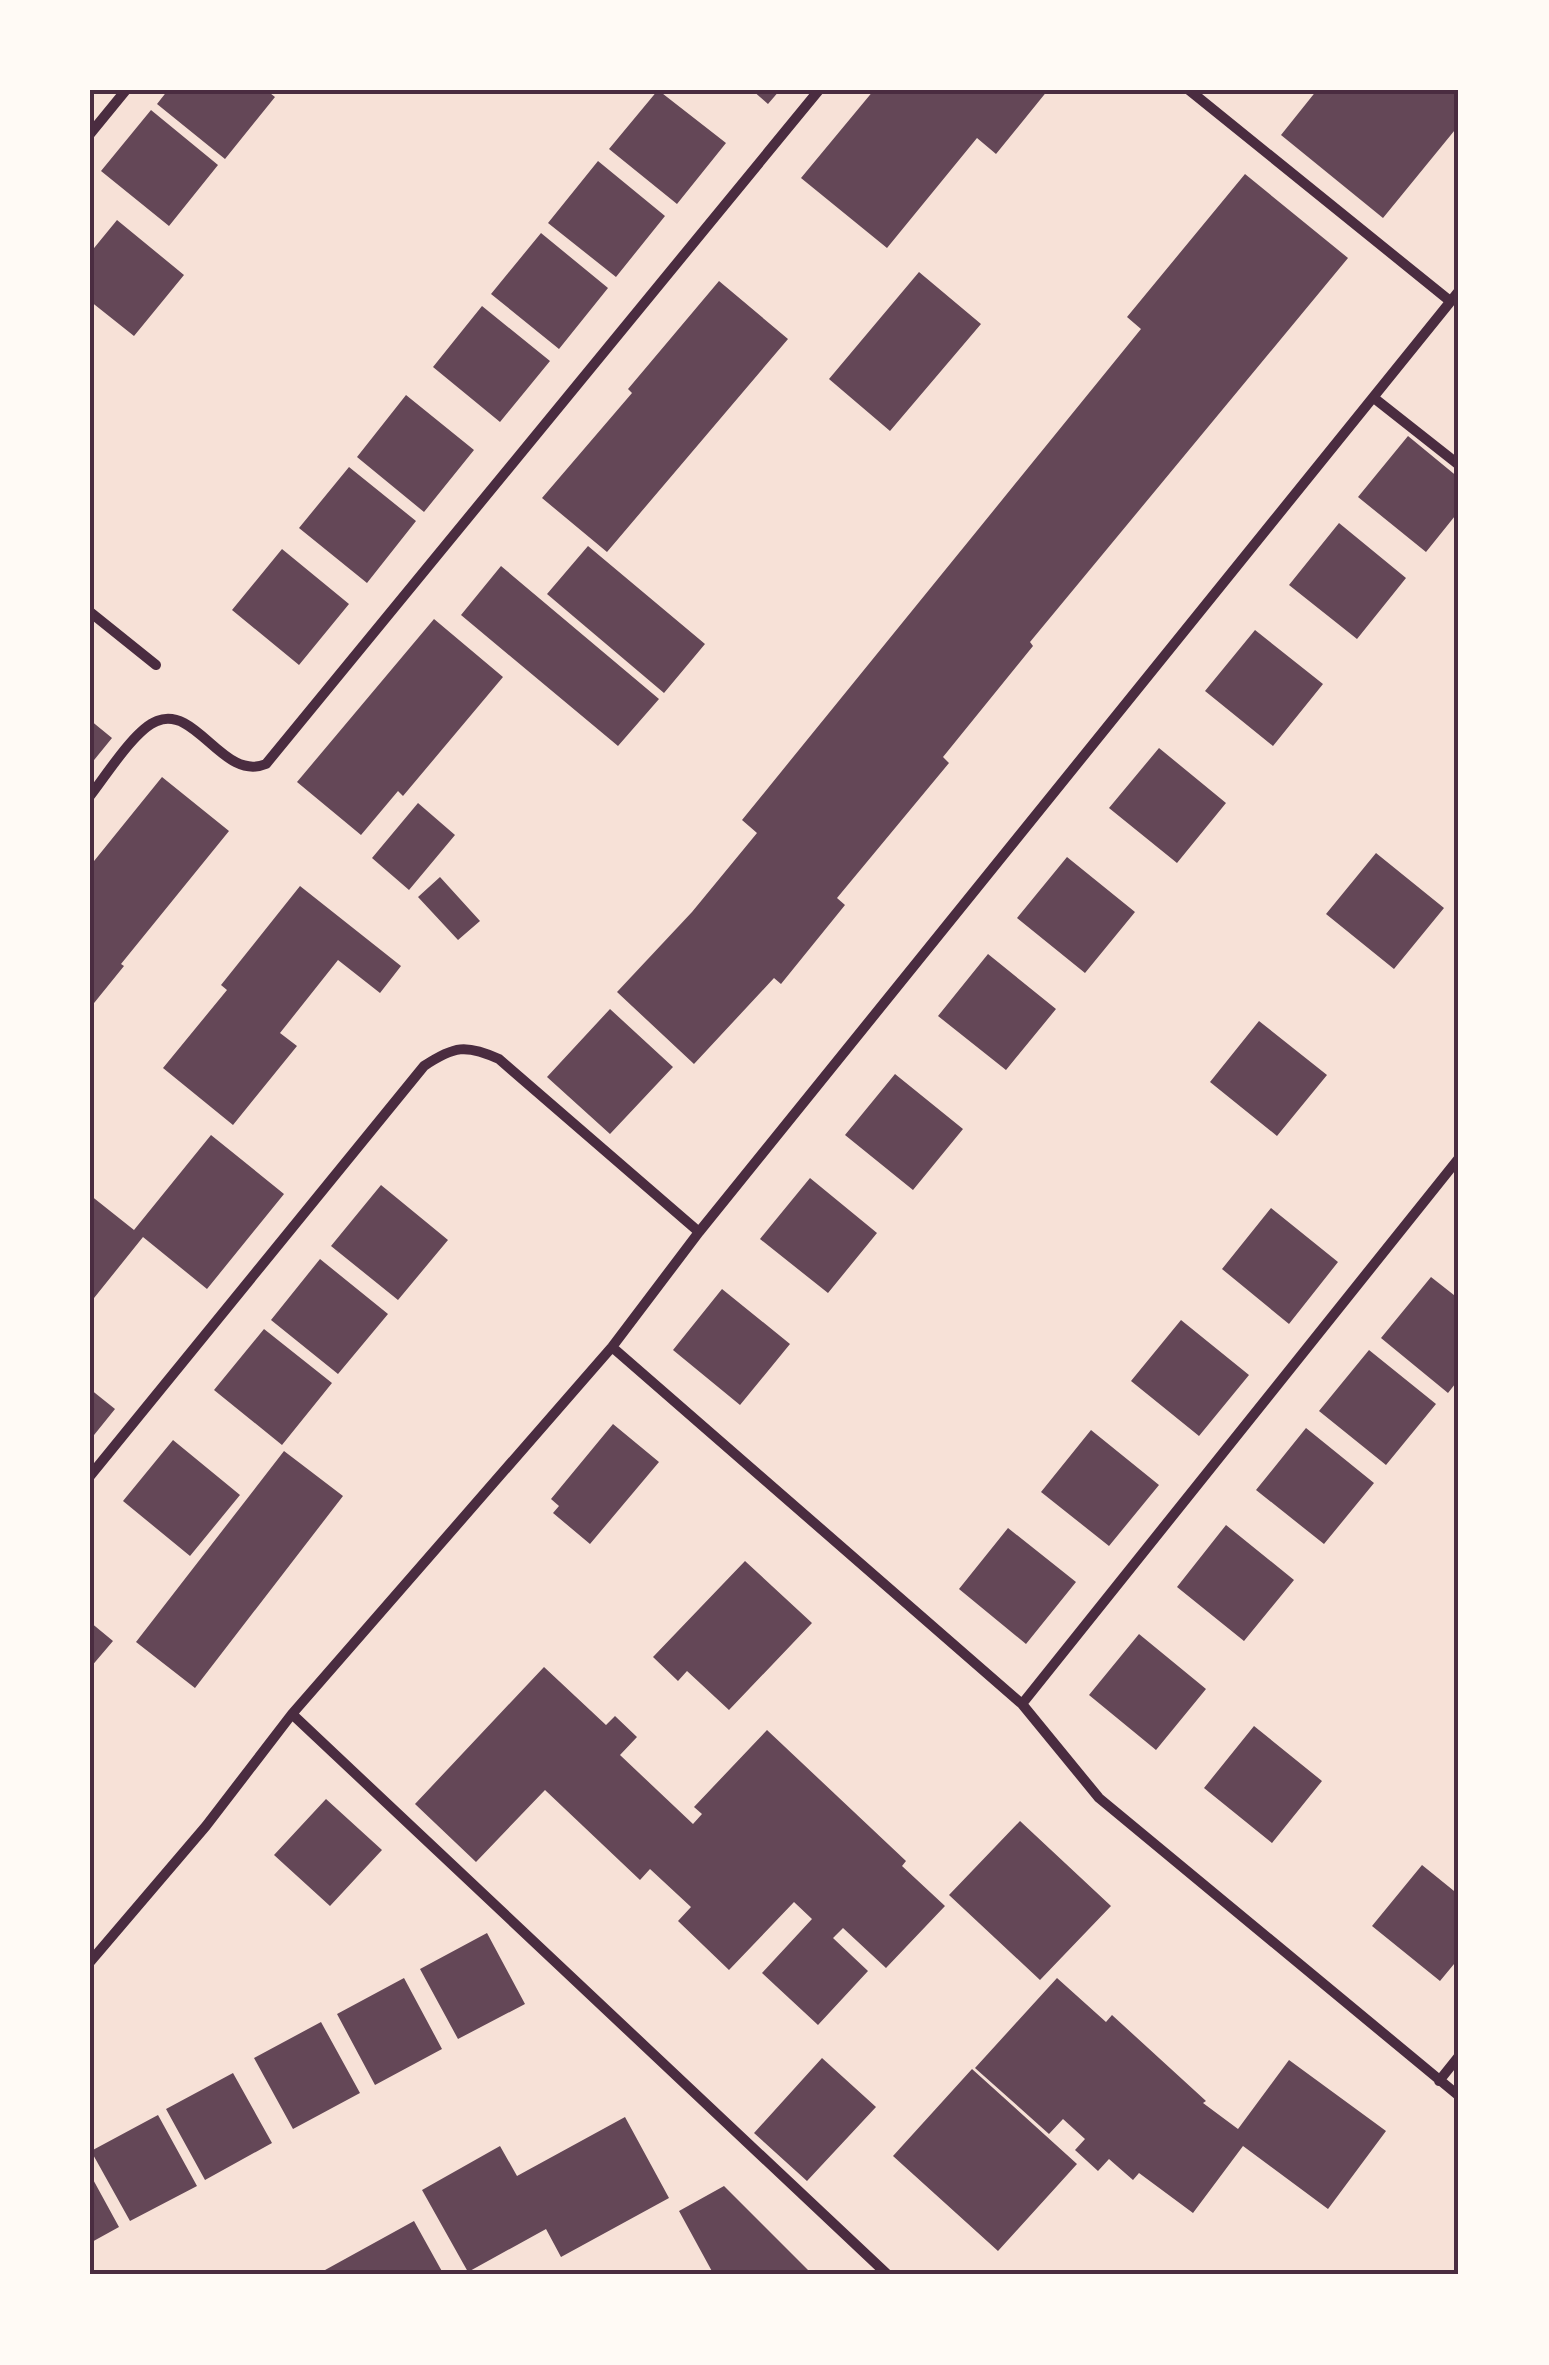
<svg xmlns="http://www.w3.org/2000/svg" width="1549" height="2365" font-family="'Sofia Sans Condensed',sans-serif">
	<rect width="100%" height="100%" fill="#f7e1d7"/>
	<path fill="#644757" d="M168,90h98l9,7 -50,62 -68,-55z
		M658,90l68,53 -49,61 -68,-55z
		M752,90h28l-12,14z
		M874,90h174l-52,64 -19,-16 -90,110 -86,-70z
		M1317,90h142v35l-76,93 -102,-83z
		M151,110l67,55 -49,61 -68,-55z
		M598,161l67,55 -49,61 -68,-54z
		M1245,174l103,84 -318,384 3,4 -90,111 6,6 -112,135 8,7 -64,79 -7,-6 -80,86 -77,-72 75,-80 65,-79 -15,-13 399,-491 -14,-12z
		M117,220l67,55 -50,61 -44,-35v-48z
		M541,233l67,55 -49,61 -68,-55z
		M919,272l62,52 -91,107 -61,-52z
		M719,281l69,58 -181,213 -65,-54 90,-105 -4,-4z
		M482,306l68,55 -50,61 -67,-55z
		M406,395l68,55 -50,62 -67,-55z
		M1408,436l51,42v33l-33,41 -68,-55z
		M349,467l67,54 -49,62 -68,-55z
		M1339,523l67,55 -49,61 -68,-54z
		M588,546l117,98 -41,49 -117,-99z
		M282,549l67,55 -50,61 -67,-55z
		M501,566l158,133 -41,47 -157,-131z
		M434,619l69,58 -100,119 -5,-5 -37,44 -64,-53z
		M1255,630l68,54 -50,62 -68,-55z
		M90,720l22,18 -22,27z
		M1159,748l67,55 -49,60 -68,-55z
		M162,777l67,54 -108,133 3,2 -34,42v-142z
		M418,803l37,32 -46,55 -37,-32z
		M1376,853l68,55 -50,61 -68,-55z
		M1067,857l68,55 -50,61 -68,-55z
		M440,877l40,44 -22,19 -40,-43z
		M300,886l101,80 -21,27 -42,-33 -58,73 17,13 -64,79 -70,-57 64,-78 -6,-5z
		M988,954l68,55 -50,61 -68,-54z
		M610,1009l63,58 -63,67 -63,-57z
		M1259,1021l68,54 -50,61 -67,-54z
		M895,1074l68,55 -50,61 -68,-55z
		M211,1135l73,59 -77,95 -64,-52 -53,66v-108l44,35z
		M810,1178l67,55 -49,60 -68,-54z
		M381,1185l67,55 -50,60 -67,-54z
		M1271,1208l67,54 -49,62 -67,-55z
		M320,1259l68,55 -50,60 -67,-54z
		M1431,1277l28,22v80l-11,14 -67,-55z
		M722,1289l68,55 -50,61 -67,-55z
		M1181,1320l68,55 -50,61 -68,-55z
		M264,1329l68,54 -50,62 -68,-55z
		M1369,1350l67,54 -50,61 -67,-54z
		M90,1389l25,20 -25,31z
		M613,1424l46,38 -69,82 -37,-31 6,-7 -8,-7z
		M1306,1428l68,55 -50,61 -68,-54z
		M1091,1430l68,55 -50,61 -68,-54z
		M173,1440l67,55 -50,61 -67,-55z
		M284,1451l59,45 -148,192 -59,-46z
		M1226,1525l68,55 -50,61 -67,-54z
		M1008,1528l68,54 -50,62 -67,-55z
		M745,1561l67,62 -83,87 -42,-39 -9,10 -25,-24z
		M90,1622l23,19 -23,27z
		M1139,1634l67,55 -50,61 -67,-55z
		M544,1667l62,58 9,-9 22,21 -17,18 73,69 9,-10 -8,-7 73,-77 139,131 -4,5 43,40 -59,62 -43,-40 -10,10 35,33 -50,54 -56,-52 50,-54 -18,-17 -65,68 -51,-49 13,-14 -41,-38 -10,11 -95,-90 -69,72 -61,-58z
		M1254,1726l68,55 -50,62 -68,-55z
		M326,1799l56,51 -52,56 -56,-51z
		M1020,1821l91,85 -71,74 -91,-85z
		M1422,1865l37,30v63l-19,23 -68,-55z
		M487,1933l38,71 -67,35 -38,-70z
		M404,1978l38,71 -67,36 -38,-71z
		M1057,1978l49,44 6,-7 94,86 -3,2 35,26 51,-69 97,71 -58,78 -85,-63 -50,67 -54,-40 -6,7 -24,-21 -11,12 -23,-21 10,-11 -22,-20 -14,15 -74,-66z
		M321,2022l39,71 -67,36 -39,-71z
		M822,2058l54,49 -69,74 -53,-48z
		M972,2069l105,95 -79,87 -105,-95z
		M233,2073l39,70 -67,37 -39,-71z
		M158,2115l39,71 -67,35 -39,-70z
		M625,2117l44,81 -108,59 -15,-28 -78,43 -46,-82 78,-44 17,30z
		M90,2174l29,53 -29,16z
		M724,2186l89,89h-99l-35,-64z
		M414,2221l30,54h-128l29,-16z"/>
	<g fill="none" stroke-linecap="round" stroke-linejoin="round">
		<path stroke="#4a2c40" stroke-width="10" d="M1189,90l261,211
			M90,134l36,-44
			M1374,398l85,67
			M90,612l66,53
			M90,796c15,-19 45,-67 67,-75 40,-16 66,61 109,43l553,-674
			M612,1347l410,357 77,94 360,298
			M90,1476l334,-410c30,-20 42,-22 75,-7l200,173
			M1022,1704l437,-546
			M292,1714l596,561
			M90,1962l116,-136 86,-112 320,-367 87,-115 760,-941
			M1439,2081l20,-25"/>
	</g>
	<rect width="1549" height="2365" fill="none" stroke="#fffaf5" stroke-width="185"/>
	<rect x="92" y="92" width="1364" height="2180" fill="none" stroke="#4a2c40" stroke-width="4"/>
</svg>
